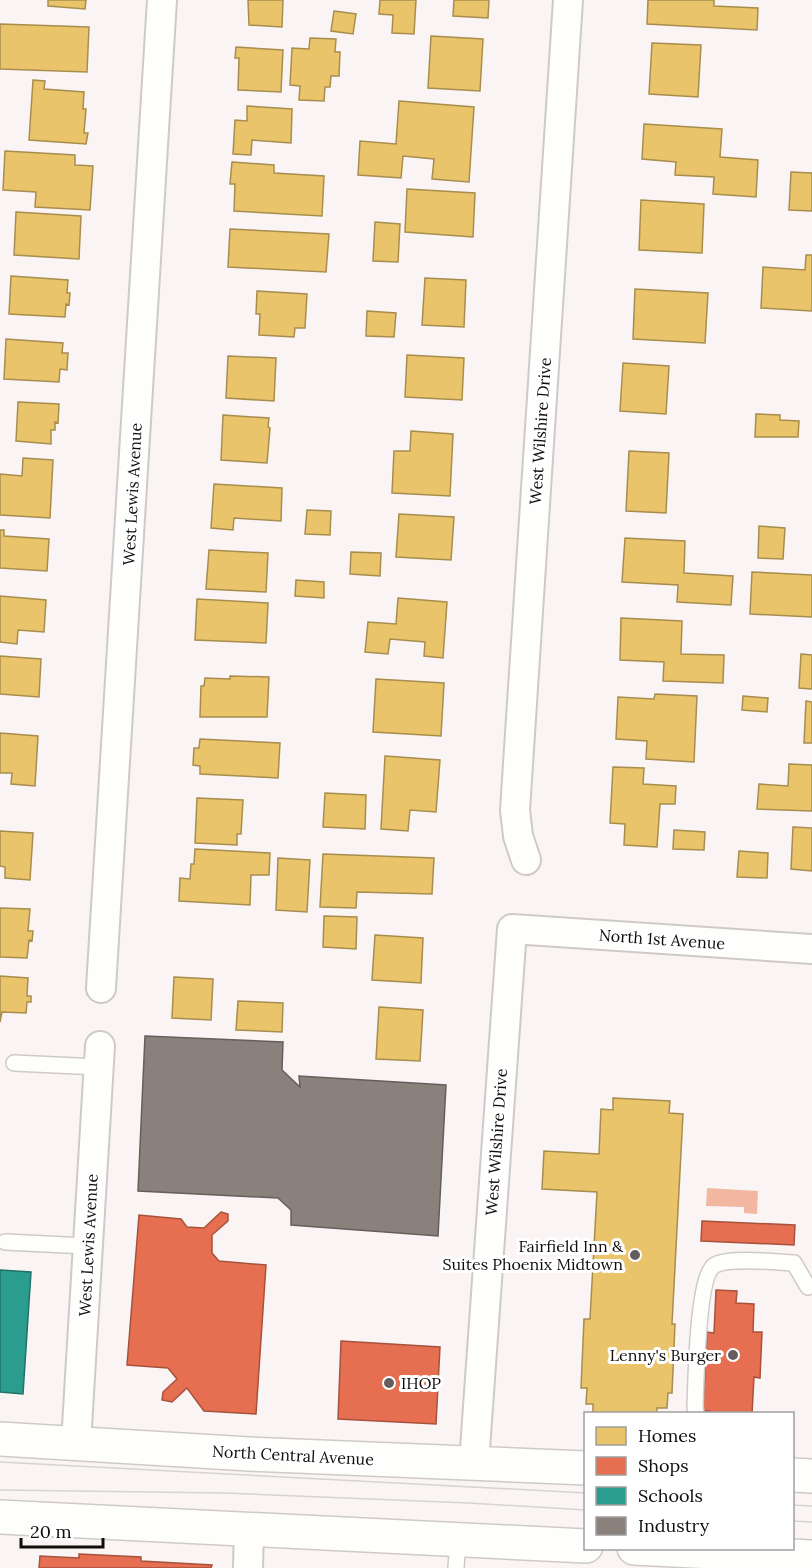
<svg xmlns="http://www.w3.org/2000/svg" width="812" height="1568" font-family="Lora,serif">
	<rect width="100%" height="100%" fill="#faf5f4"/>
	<path fill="#f2b7a0" d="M707,1188l51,3 -1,23 -13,-1v-6l-38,-1z"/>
	<path fill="#e9c46a" stroke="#a88d4e" stroke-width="1.5" d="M48,0h38l-1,9 -37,-3z
		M248,0h35l-1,27 -33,-2z
		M380,0h36l-2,34 -22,-1 1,-18 -14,-1z
		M454,0h35l-1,18 -35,-2z
		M648,0h66v6l44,2 -1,22 -110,-6z
		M334,11l22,3 -3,20 -22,-3z
		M0,24l89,3 -2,45 -87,-3z
		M431,36l52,3 -3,52 -52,-3z
		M310,38l26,1 -1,13h5l-1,24h-8l-1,11h-5l-1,14 -25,-1 1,-14 -10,-1 2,-37 17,1z
		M652,43l49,2 -3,52 -49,-3z
		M236,47l47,3 -2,42 -43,-2 1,-32h-4z
		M33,80l12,1 -1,8 40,3 -1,17h3l-2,24h4l-2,11 -57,-4z
		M399,101l75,6 -5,75 -37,-3 2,-20 -31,-3 -2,22 -43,-3 2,-34 36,3z
		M247,106l45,3 -1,34 -39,-3 -1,15 -18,-1 2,-34 12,1z
		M644,124l78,5 -2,28 38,3 -2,37 -43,-3 1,-17 -39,-2 1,-13 -34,-3z
		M5,151l70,4v10l18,1 -3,44 -55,-3 1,-15 -33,-2z
		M232,162l42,3v8l50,3 -2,40 -88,-5 1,-27h-5z
		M791,172l21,1v38l-23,-1z
		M407,189l68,4 -2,44 -68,-5z
		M641,200l63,4 -2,49 -63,-3z
		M16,212l65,4 -2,43 -65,-4z
		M375,222l25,2 -2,38 -25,-1z
		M230,229l99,5 -3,38 -98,-5z
		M806,255h6v56l-51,-3 2,-41 42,3z
		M11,276l57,4 -1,13h3l-1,12 -3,-1 -1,13 -56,-3z
		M425,278l41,2 -2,47 -42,-2z
		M635,289l73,4 -3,50 -72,-4z
		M257,291l50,3 -2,34h-10l-1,9 -35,-2 1,-21h-4z
		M367,311l29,2 -2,24 -28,-1z
		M6,339l57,4 -1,10h6l-1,17 -7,-1 -1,13 -55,-3z
		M407,355l57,3 -2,42 -57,-3z
		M228,356l48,2 -2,43 -48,-3z
		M623,363l46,3 -3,48 -46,-3z
		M18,402l41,2 -1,19 -3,-1v8h-4v14l-35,-3z
		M756,414l24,1v5l19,1 -1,16h-43z
		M223,415l46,3 -1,9 2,1 -3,35 -46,-3z
		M411,431l42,3 -3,62 -58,-3 2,-42h16z
		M629,451l40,2 -3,60 -40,-2z
		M23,458l30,2 -3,58 -50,-3v-41l22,2z
		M214,484l68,4 -1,33 -47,-3 -1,12 -22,-2z
		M307,510l24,1 -1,24 -25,-1z
		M399,514l55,3 -3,43 -55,-3z
		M759,526l26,2 -2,31 -25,-1z
		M0,530h4v6l45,3 -2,32 -47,-3z
		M625,538l60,3 -1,32 49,3 -2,29 -54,-3 1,-17 -56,-3z
		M209,550l59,3 -2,39 -60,-3z
		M351,552l30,1 -1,23 -30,-2z
		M752,572l60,3v42l-62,-3z
		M296,580l28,2v16l-29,-2z
		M0,596l46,4 -2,32 -26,-2 -1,14 -17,-2z
		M398,598l49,4 -4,56 -19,-2 1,-14 -35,-3 -2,15 -23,-2 3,-30 28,2z
		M197,599l71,4 -2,40 -71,-3z
		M621,618l61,3 -1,33 43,1 -1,28 -60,-2 1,-19 -44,-2z
		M801,654l11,1v34l-13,-1z
		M0,656l41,3 -2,38 -39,-3z
		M230,676l39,1 -2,40h-67l1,-31h3l1,-8 25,1z
		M376,679l68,4 -3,53 -68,-4z
		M655,694l42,2 -3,66 -48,-3 1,-18 -31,-2 2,-42 36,2z
		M743,696l25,2 -1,14 -25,-2z
		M806,701l6,1v41h-8z
		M0,733l38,3 -3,50 -24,-2 1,-11h-12z
		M200,739l80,4 -2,35 -78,-4v-8l-7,-1 1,-17h5z
		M385,756l55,4 -4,52 -26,-2 -2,21 -27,-2z
		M789,764l23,1v46l-55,-2 2,-25 29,2z
		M613,767l31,1 -1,16 33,2 -1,18h-15l-3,43 -33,-2 1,-21 -15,-1z
		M325,793l41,2 -1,34 -42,-2z
		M197,798l46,2 -2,34h-4v11l-42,-2z
		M793,827l19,1v43l-21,-2z
		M674,830l31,2 -1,18 -31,-1z
		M0,831l33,2 -3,47 -25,-2v-11l-5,-1z
		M195,849l75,4 -1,22h-18l-1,30 -71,-4 1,-23 10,1 1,-15h3z
		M739,851l29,2 -1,25 -30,-1z
		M323,854l111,4 -2,36 -75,-2 -1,16 -36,-1z
		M278,858l32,2 -3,52 -31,-2z
		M0,908l30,1 -2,22h5l-1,10 -3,-1 -2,18 -27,-1z
		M324,916l33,1 -1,32 -33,-2z
		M375,935l48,3 -2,45 -49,-3z
		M0,976l28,2 -1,18h4v6h-4l-1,11 -24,-1 -2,10z
		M174,977l39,2 -2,41 -39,-2z
		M238,1001l45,2 -1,29 -46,-2z
		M379,1007l44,3 -3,51 -44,-2z
		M613,1098l57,3 -1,12 14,1 -11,210h3l-3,69h-4l-1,15h-10v6h-64v-10h-7l1,-16h-6l3,-69h6l7,-127 -55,-3 2,-38 55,3 2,-45 12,1z"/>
	<path fill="#e76f51" stroke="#a7523c" stroke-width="1.5" d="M221,1212l7,2v7l-16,14v18l7,8 47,4 -10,149 -52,-3 -17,-23 -15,14 -10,-2 1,-8 14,-13 -9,-11 -41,-3 12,-150 42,4 6,8 17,1z
		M702,1221l93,4 -1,20 -93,-4z
		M716,1290l21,1 -1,12 18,1 -1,28h9l-2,46 -6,-1 -2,37h-43v-3h-6l4,-79 7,1z
		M341,1341l99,6 -4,77 -98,-5z
		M79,1554l62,3v4l71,4 -1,3h-172l1,-12 39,2z"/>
	<path fill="#2a9d8f" stroke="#227268" stroke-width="1.5" d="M0,1270l31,2 -8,122 -23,-2z"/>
	<path fill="#8a817c" stroke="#665e5a" stroke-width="1.5" d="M145,1036l138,6 -1,28 18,17 -1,-11 147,9 -8,151 -147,-11v-15l-13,-12 -140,-7z"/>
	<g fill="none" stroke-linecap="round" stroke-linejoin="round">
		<g stroke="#cfcac9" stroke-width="18">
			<path id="service" d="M14,1063l84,4
				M5,1242l82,4
				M696,1414l-1,-7c1,-23 2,-132 20,-142 16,-8 60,-3 79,-2l14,24
				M456,1568l2,-29"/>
		</g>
		<g stroke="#cfcac9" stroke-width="32">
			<path id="minor" d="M526,860l-8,-24 -3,-26 53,-810
				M101,988l61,-988
				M76,1443l24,-397
				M474,1463l38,-534 300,20
				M248,1568l1,-39"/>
		</g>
		<g stroke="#cfcac9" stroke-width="36">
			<path id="primary" d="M0,1439l249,15 337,14
				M792,1475l20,1
				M0,1517l586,29
				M634,1548l178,9"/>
		</g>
		<use href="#service" stroke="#fefefd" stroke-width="15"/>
		<use href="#minor" stroke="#fefefd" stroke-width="28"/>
		<use href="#primary" stroke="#fefefd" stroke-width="33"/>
		<path stroke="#d5d3d3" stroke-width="1.5" d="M0,1462l586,31
			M0,1490l225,3 243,10 118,7
			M792,1505l20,1
			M792,1521l20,1"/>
	</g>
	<g fill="#635e5d" stroke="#fff" stroke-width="2">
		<circle cx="635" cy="1255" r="6"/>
		<circle cx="733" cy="1355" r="6"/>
		<circle cx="389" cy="1383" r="6"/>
	</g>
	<g text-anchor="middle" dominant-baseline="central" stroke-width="6" stroke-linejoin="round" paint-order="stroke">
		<g font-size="16" fill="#110d0c" stroke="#fff">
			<text transform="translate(540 431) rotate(-86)">West Wilshire Drive</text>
			<text transform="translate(132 494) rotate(-87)">West Lewis Avenue</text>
			<text transform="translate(662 939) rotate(4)">North 1st Avenue</text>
			<text transform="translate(496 1142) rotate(-86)">West Wilshire Drive</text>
			<text transform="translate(88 1245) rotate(-87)">West Lewis Avenue</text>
			<text transform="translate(293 1455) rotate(3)">North Central Avenue</text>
		</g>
		<g font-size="16" fill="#110d0c" stroke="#fff" text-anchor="end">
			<text x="623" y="1246">Fairfield Inn &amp;<tspan x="623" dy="18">Suites Phoenix Midtown</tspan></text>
			<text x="721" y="1355">Lenny's Burger</text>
			<text x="401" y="1383" text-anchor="start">IHOP</text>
		</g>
	</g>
	<rect x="584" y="1412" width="210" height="138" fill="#ffffff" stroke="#a09e9e" stroke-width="1.5"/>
	<rect x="596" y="1427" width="30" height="18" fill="#e9c46a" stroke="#a09e9e" stroke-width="1.5"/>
	<text x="638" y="1442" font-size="18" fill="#110d0c">Homes</text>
	<rect x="596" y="1457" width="30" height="18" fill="#e76f51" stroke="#a09e9e" stroke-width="1.5"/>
	<text x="638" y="1472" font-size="18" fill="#110d0c">Shops</text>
	<rect x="596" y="1487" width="30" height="18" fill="#2a9d8f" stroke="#a09e9e" stroke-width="1.5"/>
	<text x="638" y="1502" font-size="18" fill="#110d0c">Schools</text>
	<rect x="596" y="1517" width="30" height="18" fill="#8a817c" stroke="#a09e9e" stroke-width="1.5"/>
	<text x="638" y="1532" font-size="18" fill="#110d0c">Industry</text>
	<path d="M21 1538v9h82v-9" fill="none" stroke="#110d0c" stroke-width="3"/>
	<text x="30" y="1538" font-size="18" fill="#110d0c" stroke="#ffffff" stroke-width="4.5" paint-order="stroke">20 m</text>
</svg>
